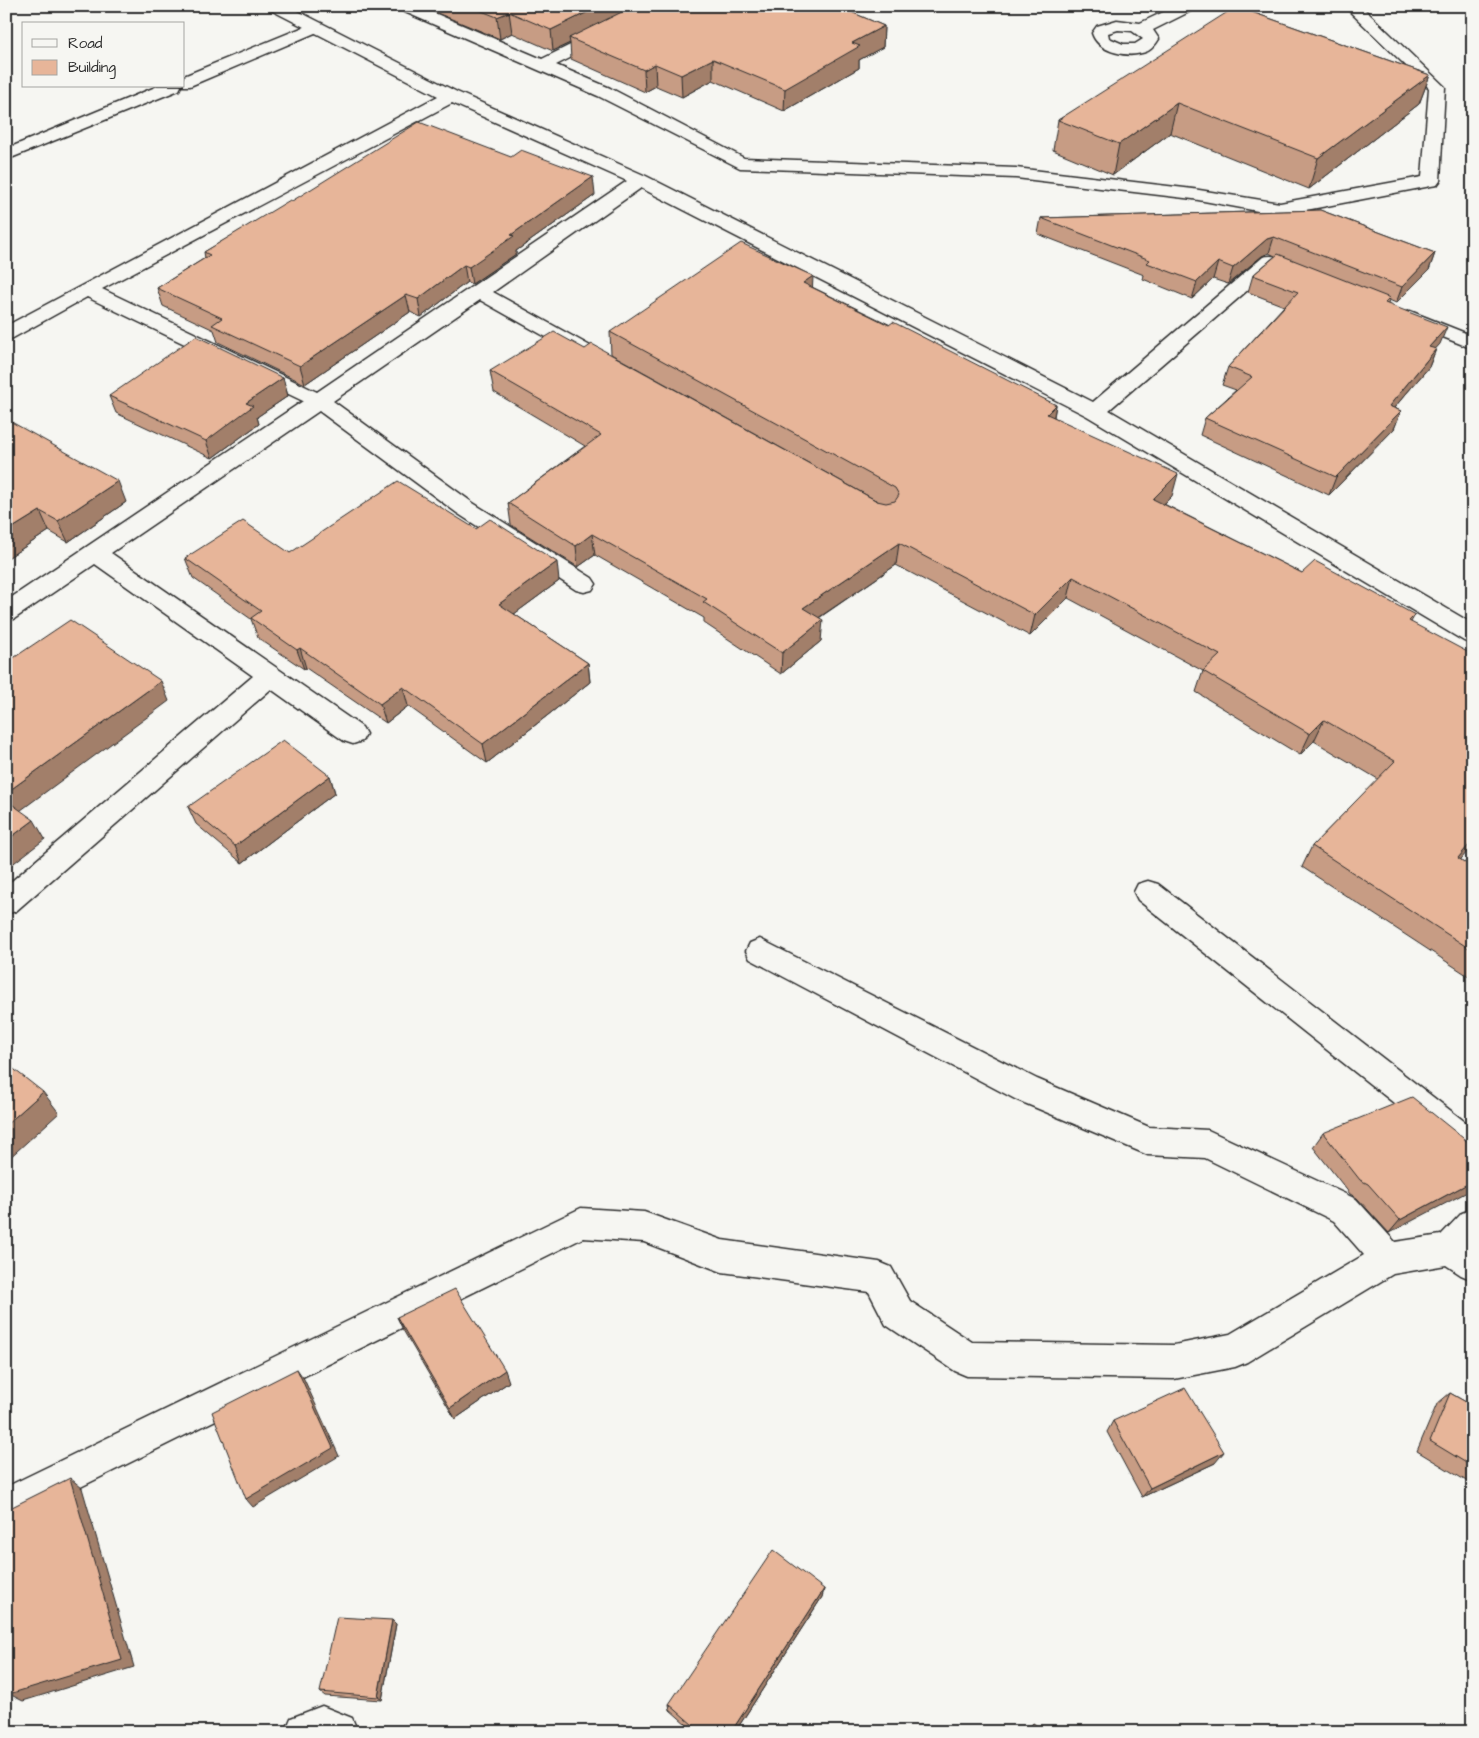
<svg xmlns="http://www.w3.org/2000/svg" width="1479" height="1738" font-family="'Architects Daughter',sans-serif">
	<rect width="100%" height="100%" fill="#f6f6f2"/>
	<filter id="ink" filterUnits="userSpaceOnUse"><feTurbulence type="fractalNoise" baseFrequency=".02" numOctaves="2"/><feDisplacementMap in="SourceGraphic" scale="10" xChannelSelector="R" yChannelSelector="G"/><feConvolveMatrix kernelMatrix="1 2 1 2 8 2 1 2 1" color-interpolation-filters="sRGB"/></filter>
	<g filter="url(#ink)">
		<g fill="none" stroke-linecap="round" stroke-linejoin="round">
			<g stroke="#2b2b2b" stroke-width="3">
				<path id="lane" d="M396,6h22l124,53 107,-53h21l-2,3 -112,56 54,23 134,70 272,10 177,21 87,14 142,-26 7,-89 -85,-82h17l84,81 -5,94 -3,4 -6,1 -151,29 -87,-16 -177,-21 -276,-10 -142,-72 -200,-87z
					M1176,6h21l-2,3 -42,21 6,9c-3,5 -6,9 -11,12 -18,8 -50,2 -56,-18l5,-7 20,-6 23,3zM1118,30l14,1 11,8 -8,5h-12l-14,-6 -1,-5z
					M316,22l6,2 2,3 -2,3 -132,56h-9l-2,4 -173,70v-11l152,-63h26v-10z"/>
			</g>
			<g stroke="#2b2b2b" stroke-width="3">
				<path id="street" d="M267,6h21l169,86 189,84 447,226 170,-145c10,-3 26,1 32,10l-3,4 -7,2 -13,-4 -163,141 364,214v20l-9,-3 -377,-225 -446,-228 -148,104 99,55 3,4 -3,4 -7,2 -7,-2 -98,-55 -147,101 140,102 119,75 4,6 -4,6 -8,2 -8,-2 -119,-77 -138,-102 -208,142 251,174 4,7 -4,7 -9,3 -9,-3 -73,-52 -255,222 -10,3v-28l247,-210 -158,-112 -81,55 -8,2v-20l297,-200 -216,-104 -74,41 -7,2v-14l432,-230 -169,-87zM452,103l175,78 -310,211 -215,-103z
					M1410,311l63,25v13l-70,-28 -3,-4 3,-4z
					M1148,881l10,3 315,244v33l-11,-4 -324,-257 -4,-8 4,-8z
					M760,939l277,140 112,48 59,3 148,69 39,43 46,-7 21,-22 11,-4v71l-12,-5 -15,-10 -53,9 -146,88 -12,5 -61,12 -207,-3 -12,-5 -69,-46 -17,-33 -147,-20 -78,-30 -61,-4 -577,286v-37l575,-279 63,4 78,28 157,22 12,5 19,34 62,41 202,3 56,-11 134,-79 -30,-34 -129,-63 -57,-3 -133,-56 -265,-140 -4,-8 4,-8z"/>
			</g>
			<g stroke="#2b2b2b" stroke-width="3">
				<path id="secondary" d="M322,1706l30,12 6,14h-73l6,-14z"/>
			</g>
			<use href="#lane" fill="#f6f6f2" fill-rule="evenodd"/>
			<use href="#street" fill="#f6f6f2" fill-rule="evenodd"/>
			<use href="#secondary" fill="#f6f6f2" fill-rule="evenodd"/>
		</g>
		<path fill="#c79c84" stroke="#2b2b2b" d="M420,6h417l47,20 -1,21 -24,13v8l-75,43 -71,-31 -31,17 -26,-11 -11,6 -74,-33 -1,-16 -17,8 -41,-18 -12,6z
			M1246,10l184,65 -11,29 -110,85 -139,-56 -57,42 -60,-25 5,-30z
			M595,195l-79,56v3l-44,30 -5,-2 -46,35 -11,-5 -105,72 -87,-42 -4,-12 -51,-24 -6,-18 48,-30 -1,-6 88,-51z
			M1320,210l115,43 -6,17 -33,33 -7,-3 -1,4 52,40 -5,5h1l-7,18 -35,41 7,3 -7,18 -65,66 -129,-60 5,-17 31,-28 -14,-5 6,-18 56,-61 -36,-14 5,-17 22,-19 -6,-3 -7,3 -34,28 -15,-5 -21,20 -49,-20 1,-4 -106,-41 3,-16z
			M812,287l244,118 -2,12 118,79 -8,8 138,69 113,42 -4,7 50,238 12,8v111l-171,-112 10,-21 66,-67 -64,-38 -14,14 -104,-63 7,-21 -135,-73 -38,38 -134,-71 -77,53 2,23 -40,33 -77,-51v-5l-109,-63 -17,12 -67,-42 -3,-22 77,-57 -91,-54 -4,-21 95,-22 294,153 -268,-148 -1,-22z
			M283,378l5,18 -31,21 2,7 -47,34 -96,-45 -7,-17z
			M6,419l120,83 -58,40 -19,-11 -43,28z
			M290,553l269,28 -45,33 74,49 2,19 -103,81 -79,-57 -22,17 -80,-55 -2,1 -46,-31 -7,-19 -58,-41 -8,-20z
			M330,776l5,17 -93,70 -46,-39 -8,-17z
			M1323,1133l150,13 -84,87 -32,-35 -7,-4 -37,-47z
			M397,1317l112,65 -54,37 -52,-89z
			M1450,1393l23,13v79l-56,-34 20,-47z
			M1113,1421l102,42 -73,34 -35,-65z
			M824,1589l-2,8 -87,135h-40l-25,-22 -1,-6z
			M392,1620l4,4 -14,76 -57,-4 -5,-4z
			M1033,1723l12,9h-19l1,-3z"/>
		<path fill="#a27f6b" stroke="#2b2b2b" d="M600,6h44l-75,32 1,5 -17,8 -2,-21z
			M509,12l3,21 -12,6 -3,-22z
			M884,26l-1,21 -24,13v8l-75,43 1,-22 67,-46z
			M713,59v21l-31,17 -1,-22z
			M655,64l1,22 -11,6 -1,-22z
			M1430,75l-11,29 -110,85 9,-31z
			M1177,103l-7,30 -57,42 6,-31z
			M593,177l2,18 -79,56v3l-44,30 -3,-17 42,-32z
			M1274,237l-5,16 -7,3 -34,28 5,-16 34,-29z
			M1435,253l-6,17 -33,33 6,-16z
			M1218,262l-5,17 -21,20 5,-17z
			M464,265l3,17 -46,35 -3,-18z
			M813,276l-1,21 -9,-14z
			M406,295l4,17 -105,72 -5,-18z
			M1447,327l-7,17 -18,20 7,-17z
			M1436,349l-7,18 -48,56 8,-17z
			M283,378l5,18 -31,21 2,7 -47,34 -6,-17 40,-38z
			M1056,405l-4,21 -5,-12z
			M1401,411l-7,18 -65,66 7,-18z
			M1178,474l-6,22 -25,24 6,-21z
			M118,481l8,21 -58,40 -10,-21z
			M40,511l9,20 -43,28v-27z
			M592,534l3,21 -17,12 -2,-21z
			M899,543l-3,22 -94,64 1,-21z
			M557,562l2,19 -57,42 -3,-19z
			M1073,577l-5,21 -38,38 5,-21z
			M823,620l-2,21 -40,33 1,-21z
			M300,648l6,20 -2,1 -7,-19z
			M588,663l2,19 -103,81 -4,-19z
			M161,681l8,20 -156,115 -7,-10v-13z
			M403,687l5,19 -22,17 -6,-19z
			M1324,720l-10,21 -14,14 10,-21z
			M330,776l5,17 -93,70 -7,-17z
			M34,820l11,19 -39,30v-28z
			M1473,840v5l-28,33 13,-20z
			M43,1092l16,21 -53,48v-36z
			M1473,1181v8l-84,44 11,-13z
			M297,1369l7,10 35,77 -86,51 -7,-8z
			M505,1370l4,12 -54,37 -5,-11z
			M1224,1452l-9,11 -73,34 8,-9z
			M70,1478l12,10 52,179 -111,34 -14,-7z
			M824,1589l-2,8 -87,135h-4z
			M392,1620l4,4 -14,76 -4,-3z"/>
		<path fill="#e7b599" stroke="#2b2b2b" d="M469,6h131l-49,24 -42,-18 -12,5z
			M634,6h203l47,20 -32,17 8,3 -75,43 -72,-30 -32,16 -26,-11 -11,6 -75,-32z
			M1237,6h9v4l184,65 -112,83 -141,-55 -58,41 -61,-24z
			M419,122l92,35 10,-7 72,27 -82,58 3,1 -45,31 -5,-2 -46,34 -12,-4 -106,71 -88,-41 10,-7 -65,-30 53,-33 -6,-3 86,-52 2,1z
			M1320,210l115,43 -33,34 -128,-50 -7,2 -34,29 -15,-6 -21,20 -50,-19 3,-3 -109,-42z
			M741,243l72,33 -10,7 86,42 4,-3 163,83 -9,9 131,60 -25,25 149,74 13,-12 100,54 -6,6 64,34v185l-15,18 15,10v83l-161,-105 83,-85 -71,-41 -14,14 -107,-63 17,-16 -147,-78 -38,38 -136,-72 -96,65 20,12 -41,33 -79,-51 4,-3 -115,-65 -16,12 -68,-43 93,-68 -111,-64 64,-39 31,17 7,-5 285,157 9,2 9,-2 4,-6 -4,-7 -285,-156z
			M1278,254l112,44 -5,5 62,24 -18,20 7,2 -47,57 12,5 -65,66 -131,-59 47,-41 -24,-10 70,-75 -45,-17z
			M196,336l87,42 -37,25 7,3 -47,35 -97,-45z
			M6,419l112,62 -60,40 -18,-10 -34,21z
			M398,481l78,48 14,-10 67,43 -58,42 89,59 -105,81 -80,-57 -23,17 -80,-56 -3,2 -46,-32 10,-7 -76,-53 58,-37 47,32z
			M70,620l91,61 -155,112v-130z
			M283,740l47,36 -95,70 -47,-39z
			M6,800l28,20 -28,21z
			M6,1063l37,29 -37,33z
			M1412,1097l61,49v35l-73,39 -32,-36 -8,-4 -37,-47z
			M455,1289l50,81 -55,38 -53,-91z
			M297,1369l36,79 -87,51 -34,-87z
			M1185,1388l39,64 -74,36 -37,-67z
			M1450,1393l23,13v61l-43,-26z
			M70,1478l52,182 -113,34 -3,-7v-177z
			M773,1550l51,39 -93,143h-30l-32,-28z
			M337,1617l55,3 -14,77 -58,-5z
			M1033,1723l12,9h-16z"/>
	</g>
	<rect width="1479" height="1738" fill="none" stroke="#f6f6f2" stroke-width="25"/>
	<rect x="12" y="12" width="1454" height="1713" fill="none" stroke="#2b2b2b" stroke-width="2" filter="url(#ink)"/>
	<rect x="22" y="22" width="162" height="65" fill="#f6f6f2" stroke="#a5a5a2"/>
	<rect x="32" y="39" width="25" height="8" fill="#f6f6f2" stroke="#a5a5a2"/>
	<text x="68" y="48" font-size="15" fill="#2b2b2b">Road</text>
	<rect x="32" y="60" width="25" height="15" fill="#e7b599" stroke="#a5a5a2"/>
	<text x="68" y="72" font-size="15" fill="#2b2b2b">Building</text>
</svg>
